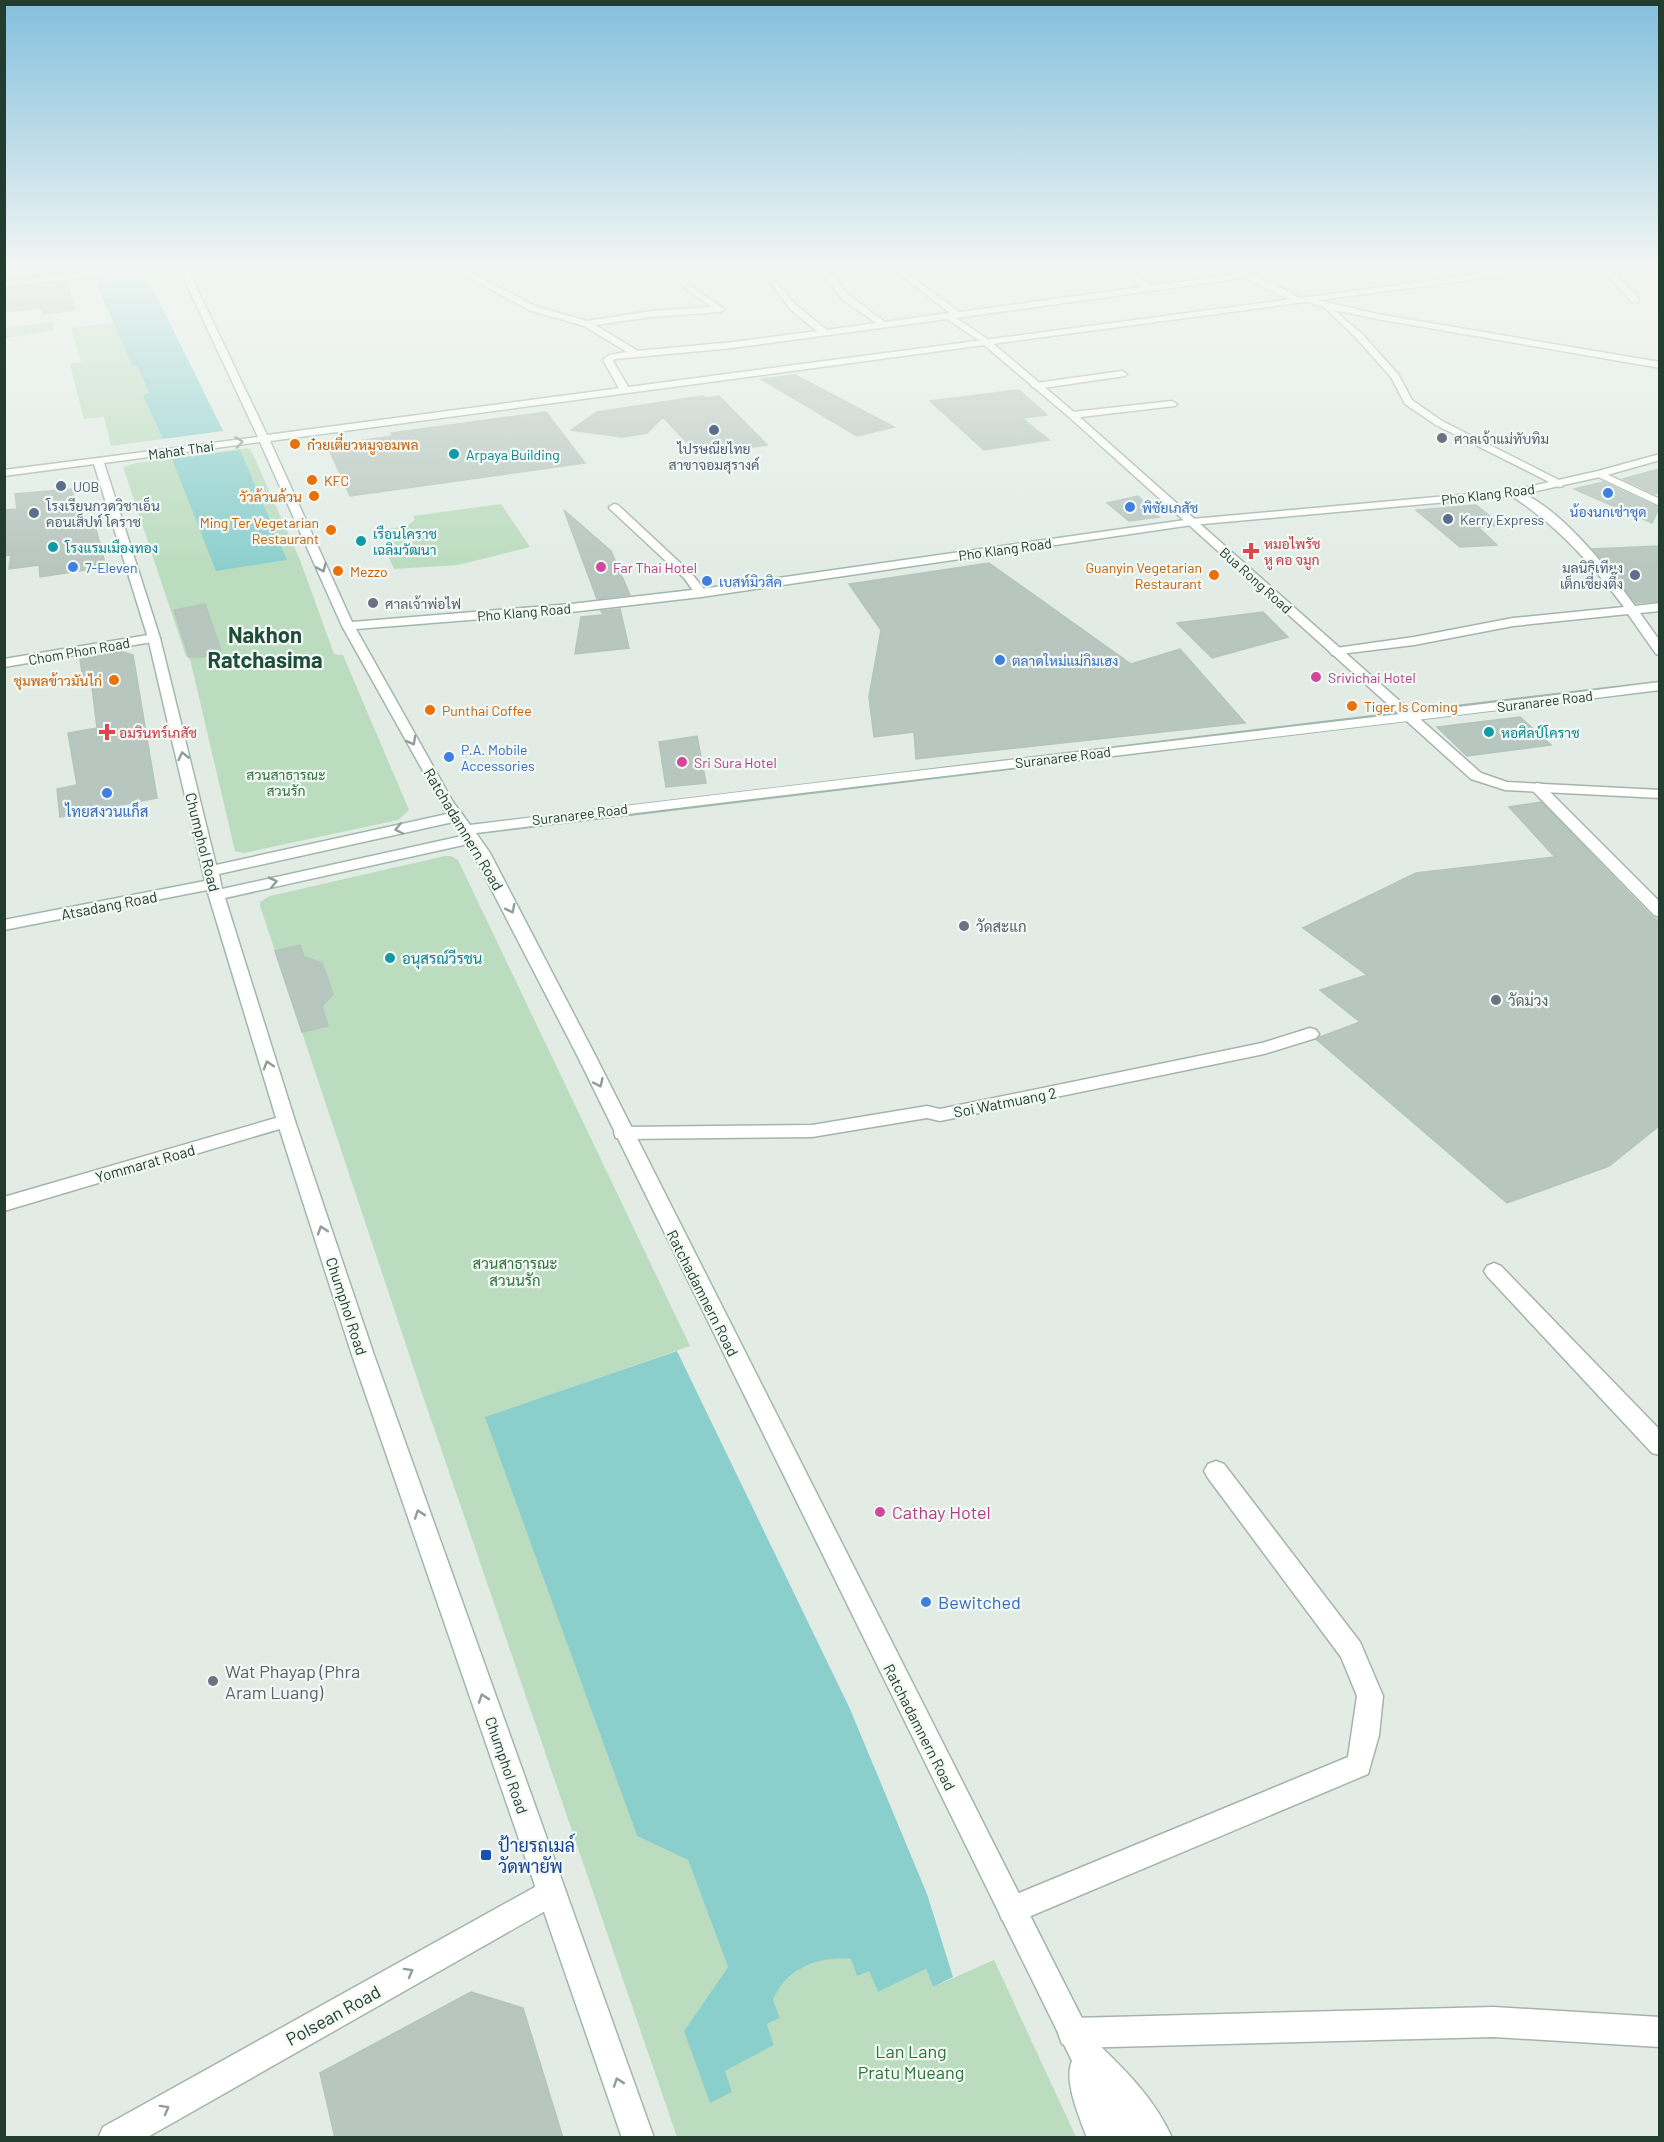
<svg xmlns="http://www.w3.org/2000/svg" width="1664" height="2142" font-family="Barlow,Sarabun,sans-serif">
	<rect width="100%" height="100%" fill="#e2ece5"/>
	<path fill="#bbdcbe" d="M53,322v9l-48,7v-10z
		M113,322l19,43 6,1 11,28 -5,2 19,43 -52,7 -7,-29 -20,2 -14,-55 11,-2 -10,-34z
		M247,448l4,2 49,110 34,94 9,1 66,155 -11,10 -154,33 -9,-2 -45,-192 -4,-3 -63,-189 13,-4z
		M501,504l29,43 -72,18 -64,4 -8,-18 4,-1 -9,-20 26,-4 8,-6 -2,-4z
		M445,856h6l7,4 232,486 -204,71 151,419 51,24 40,107 -44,64 41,40 49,-26 -7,-21 13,-6 -7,-18c12,-28 55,-57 85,-37 3,2 9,4 11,8 5,5 6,15 9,21l48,-23 7,18 61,-27 82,177h-399l-253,-738 -164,-493v-4l10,-6z"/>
	<path fill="#8bcfcd" d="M147,277l76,154 -60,8 -20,-44 6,-2 -11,-26 -6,-2 -36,-82z
		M240,450l47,110 -71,11 -44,-112z
		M677,1351l173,358 77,185 26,83 -20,10 -7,-18 -48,23 -9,-21 -12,5 -6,-17c-33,-3 -64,9 -78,41l7,18 -13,6 7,21 -49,26 7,21 -22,11 -26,-72 44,-64 -40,-107 -51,-24 -152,-419z"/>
	<path fill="#b7c6be" stroke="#b4c5bb" stroke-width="1.5" d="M4,270h59l1,4 -60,6z
		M67,282l7,28 -30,4 -2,-6 -38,4v-24z
		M795,375l99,52 -37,9 -96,-57z
		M1019,390l28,25 -25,3 27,22 -65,10 -54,-49z
		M703,396l3,2 13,-2 48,49 -64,9 -10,-11 -5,1 -25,-27 -16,16 -25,4 -51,-7 26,-18z
		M546,412l39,51 -235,33 -23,-51 66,-9 -2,-3z
		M1659,469v24l-4,1 -32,-15z
		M1603,482l56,26 -7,15 -78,-34z
		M72,489l9,31 12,-2 13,49 -66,10 -1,-12 -30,4 2,-14 -7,1v-46l13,-1 -2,-15z
		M1138,496l21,21 -30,4 -22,-18z
		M1476,505l25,20 -23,2 19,18 -37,2 -44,-37z
		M564,510l47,41 19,44 -33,4z
		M1659,546v55l-23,2 -43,-54z
		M989,563l142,101 49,-15 65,74 -329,36 -2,-27 -40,5 -5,-40 12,-67 -32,-46z
		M205,604l16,47 -19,6h-13l-15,-47z
		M620,609l9,39 -54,6 6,-37 22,-2 -2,-4z
		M1263,612l25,25 -76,21 -35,-35z
		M120,651l13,4 24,143 -97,19 -3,-28 20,-4 -9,-52 29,-5 -6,-49 -8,1 -3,-21z
		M1520,717l31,28 -84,11 -30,-29z
		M697,736l9,47 -40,4 -7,-45z
		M1541,802l111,115 7,4v205l-50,40 -102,37 -190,-163 3,-3 40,-15 -40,-32 47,-15 -64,-47 113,-55 139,-16 -46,-50z
		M300,945l4,12 18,6 11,31 -11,12 6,20 -26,6 -27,-81z
		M471,1992l52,16 40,130h-228l-15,-65z"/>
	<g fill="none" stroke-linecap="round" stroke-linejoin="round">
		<g stroke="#a5b4ab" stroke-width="3">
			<path id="minor" d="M455,270h10l70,36 52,15 64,-10 61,-4 -26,-18 -1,-2 4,-2 35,24 -4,3 -69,5 -56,8 43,26 95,-9 84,-11 -26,-21 -19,-26 4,-2 21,24 30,24 49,-7 -35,-25 -20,-28h8l18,24 38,28 65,-9 -56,-43h9l56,42 183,-25 -19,-17h8l20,16 82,-11 -5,-3c12,-6 64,20 75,29l-7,2 -52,-25 -288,40 33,22 1,2 -4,3 -39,-26 -214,29 -118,11 -2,2 17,29 -5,3 -5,-3 -17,-30 6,-5 18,-3 -43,-26 -55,-16z
				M1299,270h46l-34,6z
				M1603,270h8l27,28v4h-6z
				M1305,297l72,17 283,48v6l-283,-49 -43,-9 28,24 36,40 14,26 30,21 121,61v4l-4,1 -123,-62 -31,-21 -14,-27 -35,-39 -32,-31 -19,-6z
				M1122,371l5,3 -2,2 -89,13 -5,-3 5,-3z
				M1172,401l5,3 -2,2 -103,12 -5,-3 5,-3z
				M1600,471l60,28v7l-64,-30 -1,-2z
				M1514,490c43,13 95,80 121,116l25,-3v8l-20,2 20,28v14l-4,-1 -28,-40 -115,12 -99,19 -82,10 -2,-3 6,-4 78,-11 99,-19 111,-11c-33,-44 -67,-82 -114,-112v-4z
				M614,504l4,1 74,69 15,19 -2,3h-8l-13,-18 -74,-69 -1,-2z
				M1537,783l5,1 118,118v15l-6,-2 -122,-125 -2,-3z
				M1310,1028l6,2 3,4 -3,4 -52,16 -324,67 -13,-3 -115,19 -189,2 -7,-1 -2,-5 2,-5 7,-1 189,-2 115,-19 13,3 322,-66z
				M1494,1263l7,3 159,164v25l-8,-2 -165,-177 -3,-5 3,-5z
				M1216,1461l8,3 136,178 23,54 -4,39 -11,39 -356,150 -10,-4 -4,-10 4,-10 346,-143 9,-61 -16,-39 -133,-179 -4,-7 4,-7z
				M1494,2007l166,10v30l-166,-10 -421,11 -11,-4 -4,-11 4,-11 11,-4z"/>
		</g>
		<g stroke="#a5b4ab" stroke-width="3">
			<path id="tertiary" d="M120,270h26l-4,2 -138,14v-4z
				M983,340h6l86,73 406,360 26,9 153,8v8l-155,-8 -34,-11 -402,-362 -86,-73z
				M98,458l5,3 -1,2 -98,13v-6z
				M154,634l4,1 2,3 -2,3 -154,26v-8z
				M286,1115l7,2 2,4 -2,4 -289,86v-14z
				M551,1878l10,4 4,10 -4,10 -415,236h-48l5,-11z"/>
		</g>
		<g stroke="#a0b7ab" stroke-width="3">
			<path id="secondary" d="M180,270h8l79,165 1244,-165h21l-4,2 -1258,169 82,181 219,-18 130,-15 491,-70 322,-29 84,-19 62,-17v6l-60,17 -86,19 -322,29 -491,72 -130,15 -215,17 97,173 17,23c396,-50 793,-93 1190,-143v8c-395,50 -790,93 -1184,143l14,20 105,202 497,983c30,29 63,60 80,100h-85c-7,-20 -24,-57 -15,-77l-495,-1006 -109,-211 -243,54 70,223 79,234 280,783h-32l-270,-783 -75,-234 -70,-231 -203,40v-10l201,-39 -57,-243 -55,-177 5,-3 160,-21zM260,442l82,184 105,188 -231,51 -56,-227 -56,-175zM453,822l9,14 -240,53 -3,-15z"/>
		</g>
		<use href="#minor" fill="#fff" fill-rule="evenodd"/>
		<use href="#tertiary" fill="#fff" fill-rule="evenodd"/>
		<use href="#secondary" fill="#fff" fill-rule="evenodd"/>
	</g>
	<defs><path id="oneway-chevron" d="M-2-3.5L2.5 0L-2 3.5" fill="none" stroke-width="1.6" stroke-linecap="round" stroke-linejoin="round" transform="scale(1.5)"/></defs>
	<g stroke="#909e98">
		<use href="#oneway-chevron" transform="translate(239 442) rotate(-8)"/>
		<use href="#oneway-chevron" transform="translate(322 568) rotate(66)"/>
		<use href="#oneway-chevron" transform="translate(412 741) rotate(61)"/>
		<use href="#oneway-chevron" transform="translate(183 756) rotate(-103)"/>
		<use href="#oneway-chevron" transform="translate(399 829) rotate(168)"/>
		<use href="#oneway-chevron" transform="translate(273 882) rotate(-13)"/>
		<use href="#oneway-chevron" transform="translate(511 909) rotate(63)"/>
		<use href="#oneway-chevron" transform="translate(268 1065) rotate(-107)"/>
		<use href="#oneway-chevron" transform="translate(599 1083) rotate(65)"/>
		<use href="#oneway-chevron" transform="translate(322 1230) rotate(-108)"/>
		<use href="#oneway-chevron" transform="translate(419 1514) rotate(-109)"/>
		<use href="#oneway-chevron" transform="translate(483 1698) rotate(-109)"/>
		<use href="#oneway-chevron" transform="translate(409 1972) rotate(-29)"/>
		<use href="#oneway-chevron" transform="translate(618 2082) rotate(-109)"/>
		<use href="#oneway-chevron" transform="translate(165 2109) rotate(-29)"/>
	</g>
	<linearGradient id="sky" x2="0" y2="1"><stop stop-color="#83bfdd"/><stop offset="0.47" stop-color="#f2f6f3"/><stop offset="1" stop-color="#f2f6f3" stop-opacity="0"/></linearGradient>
	<rect width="1664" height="570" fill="url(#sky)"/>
	<g fill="#5c6f8a" stroke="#f2f8f4" stroke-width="2">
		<circle cx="714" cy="430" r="6"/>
		<circle cx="61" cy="486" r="6"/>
		<circle cx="34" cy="513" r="6"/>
		<circle cx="1448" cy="519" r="6"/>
		<circle cx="1635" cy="575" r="6"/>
	</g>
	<g fill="#6b7280" stroke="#f2f8f4" stroke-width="2">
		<circle cx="1442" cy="438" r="6"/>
		<circle cx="373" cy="603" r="6"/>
		<circle cx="964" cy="926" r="6"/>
		<circle cx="1496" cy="1000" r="6"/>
		<circle cx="213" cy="1681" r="6"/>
	</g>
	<g fill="#e8710a" stroke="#f2f8f4" stroke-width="2">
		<circle cx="295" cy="444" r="6"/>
		<circle cx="312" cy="480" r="6"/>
		<circle cx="314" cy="496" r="6"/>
		<circle cx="331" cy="530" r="6"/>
		<circle cx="338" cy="571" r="6"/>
		<circle cx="1214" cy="575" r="6"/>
		<circle cx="114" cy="680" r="6"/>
		<circle cx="1352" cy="706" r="6"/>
		<circle cx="430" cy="710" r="6"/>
	</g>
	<g fill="#0f9aa8" stroke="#f2f8f4" stroke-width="2">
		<circle cx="454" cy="454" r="6"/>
		<circle cx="361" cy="541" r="6"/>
		<circle cx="53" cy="547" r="6"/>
		<circle cx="1489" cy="732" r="6"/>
		<circle cx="390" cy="958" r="6"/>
	</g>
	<g fill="#3f7fe0" stroke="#f2f8f4" stroke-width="2">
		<circle cx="1608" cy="493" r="6"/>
		<circle cx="1130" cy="507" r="6"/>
		<circle cx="73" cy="567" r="6"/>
		<circle cx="707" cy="581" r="6"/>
		<circle cx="1000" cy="660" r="6"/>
		<circle cx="449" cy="757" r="6"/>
		<circle cx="107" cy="793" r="6"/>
		<circle cx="926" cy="1602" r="6"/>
	</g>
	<g fill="#e0444e" stroke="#f2f8f4" stroke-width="2">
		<path d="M1248 542h6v6h6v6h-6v6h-6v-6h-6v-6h6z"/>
		<path d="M104 723h6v6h6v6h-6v6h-6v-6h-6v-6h6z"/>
	</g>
	<g fill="#d1479c" stroke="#f2f8f4" stroke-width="2">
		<circle cx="601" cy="567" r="6"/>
		<circle cx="1316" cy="677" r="6"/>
		<circle cx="682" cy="762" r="6"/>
		<circle cx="880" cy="1512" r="6"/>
	</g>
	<rect fill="#1a4fb4" stroke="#f2f8f4" stroke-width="2" x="480" y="1849" width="12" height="12" rx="3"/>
	<g text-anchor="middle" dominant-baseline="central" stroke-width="4.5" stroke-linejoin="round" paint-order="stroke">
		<g font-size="14" fill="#5b616d" stroke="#f2f8f4" text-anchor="start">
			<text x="1454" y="438">ศาลเจ้าแม่ทับทิม</text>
			<text x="385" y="603">ศาลเจ้าพ่อไฟ</text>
		</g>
		<g font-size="14" fill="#c56008" stroke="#f2f8f4" text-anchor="start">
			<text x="307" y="444">ก๋วยเตี๋ยวหมูจอมพล</text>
			<text x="324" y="480">KFC</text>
			<text x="302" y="496" text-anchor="end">วัวล้วนล้วน</text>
			<text x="319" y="522" text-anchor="end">Ming Ter Vegetarian<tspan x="319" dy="16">Restaurant</tspan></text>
			<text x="1202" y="567" text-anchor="end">Guanyin Vegetarian<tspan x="1202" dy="16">Restaurant</tspan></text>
			<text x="350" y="571">Mezzo</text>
			<text x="102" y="680" text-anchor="end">ชุมพลข้าวมันไก่</text>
			<text x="1364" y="706">Tiger Is Coming</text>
			<text x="442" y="710">Punthai Coffee</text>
		</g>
		<g font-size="14" fill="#4e5e75" stroke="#f2f8f4" text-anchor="start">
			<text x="714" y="448" text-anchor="middle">ไปรษณียไทย<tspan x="714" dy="16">สาขาจอมสุรางค์</tspan></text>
			<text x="73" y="486">UOB</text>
			<text x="46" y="505">โรงเรียนกวดวิชาเอ็น<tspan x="46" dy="16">คอนเส็ปท์ โคราช</tspan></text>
			<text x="1460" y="519">Kerry Express</text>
			<text x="1623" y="567" text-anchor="end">มูลนิธิเทียง<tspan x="1623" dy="16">เต็กเซี่ยงตึ๊ง</tspan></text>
		</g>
		<g font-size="14" fill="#223c30" stroke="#f2f8f4">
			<text transform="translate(181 450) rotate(-8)">Mahat Thai</text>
			<text transform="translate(1488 494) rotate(-7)">Pho Klang Road</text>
			<text transform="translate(1005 549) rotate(-8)">Pho Klang Road</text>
			<text transform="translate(1256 580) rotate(42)">Bua Rong Road</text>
			<text transform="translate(524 612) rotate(-5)">Pho Klang Road</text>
			<text transform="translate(79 651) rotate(-10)">Chom Phon Road</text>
			<text transform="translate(1545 701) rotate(-7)">Suranaree Road</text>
			<text transform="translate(1063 757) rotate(-7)">Suranaree Road</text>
			<text transform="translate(580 814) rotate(-7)">Suranaree Road</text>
		</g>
		<g font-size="14" fill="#0d838f" stroke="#f2f8f4" text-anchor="start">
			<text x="466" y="454">Arpaya Building</text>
			<text x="373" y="533">เรือนโคราช<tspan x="373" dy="16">เฉลิมวัฒนา</tspan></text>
			<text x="65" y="547">โรงแรมเมืองทอง</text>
			<text x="1501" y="732">หอศิลป์โคราช</text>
		</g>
		<g font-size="14" fill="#366cbe" stroke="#f2f8f4" text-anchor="start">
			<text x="1142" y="507">พิชัยเภสัช</text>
			<text x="1608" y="511" text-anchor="middle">น้องนกเช่าชุด</text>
			<text x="85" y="567">7-Eleven</text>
			<text x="719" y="581">เบสท์มิวสิค</text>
			<text x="1012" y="660">ตลาดใหม่แม่กิมเฮง</text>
			<text x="461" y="749">P.A. Mobile<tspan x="461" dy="16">Accessories</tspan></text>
		</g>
		<g font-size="14" fill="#be3a42" stroke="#f2f8f4" text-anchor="start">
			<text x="1264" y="543">หมอไพรัช<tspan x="1264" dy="16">หู คอ จมูก</tspan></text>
			<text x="119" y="732">อมรินทร์เภสัช</text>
		</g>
		<g font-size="14" fill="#b23c85" stroke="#f2f8f4" text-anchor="start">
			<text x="613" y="567">Far Thai Hotel</text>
			<text x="1328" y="677">Srivichai Hotel</text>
			<text x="694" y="762">Sri Sura Hotel</text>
		</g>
		<g font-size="14" fill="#2d723b" stroke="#f2f8f4">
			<text x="286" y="774">สวนสาธารณะ<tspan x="286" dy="16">สวนรัก</tspan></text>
		</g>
		<g font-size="15" fill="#366cbe" stroke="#f2f8f4">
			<text x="107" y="811">ไทยสงวนแก็ส</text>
		</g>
		<g font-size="15" fill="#223c30" stroke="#f2f8f4">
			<text transform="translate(464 829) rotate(59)">Ratchadamnern Road</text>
			<text transform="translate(203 842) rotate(76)">Chumphol Road</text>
			<text transform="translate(109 905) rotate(-11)">Atsadang Road</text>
			<text transform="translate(1005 1102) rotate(-11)">Soi Watmuang 2</text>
			<text transform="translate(145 1163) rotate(-16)">Yommarat Road</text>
			<text transform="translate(703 1293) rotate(63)">Ratchadamnern Road</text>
			<text transform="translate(347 1306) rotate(72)">Chumphol Road</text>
			<text transform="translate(920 1727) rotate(63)">Ratchadamnern Road</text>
			<text transform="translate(507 1765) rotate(71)">Chumphol Road</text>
		</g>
		<g font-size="15" fill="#5b616d" stroke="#f2f8f4" text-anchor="start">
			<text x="976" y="926">วัดสะแก</text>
			<text x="1508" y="1000">วัดม่วง</text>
		</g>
		<g font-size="15" fill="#0d838f" stroke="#f2f8f4" text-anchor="start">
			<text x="402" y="958">อนุสรณ์วีรชน</text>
		</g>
		<g font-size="15" fill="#2d723b" stroke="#f2f8f4">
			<text x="515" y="1263">สวนสาธารณะ<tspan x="515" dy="17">สวนนรัก</tspan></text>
		</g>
		<g font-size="18" fill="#b23c85" stroke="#f2f8f4" text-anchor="start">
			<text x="892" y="1512">Cathay Hotel</text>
		</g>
		<g font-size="18" fill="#366cbe" stroke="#f2f8f4" text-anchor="start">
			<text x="938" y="1602">Bewitched</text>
		</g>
		<g font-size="18" fill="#5b616d" stroke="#f2f8f4" text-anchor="start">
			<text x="225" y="1671">Wat Phayap (Phra<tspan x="225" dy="21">Aram Luang)</tspan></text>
		</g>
		<g font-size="18" fill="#164399" stroke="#f2f8f4" text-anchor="start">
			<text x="498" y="1845">ป้ายรถเมล์<tspan x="498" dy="21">วัดพายัพ</tspan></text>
		</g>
		<g font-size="18" fill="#223c30" stroke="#f2f8f4">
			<text transform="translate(333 2015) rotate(-29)">Polsean Road</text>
		</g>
		<g font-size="18" fill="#2d723b" stroke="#f2f8f4">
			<text x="911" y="2051">Lan Lang<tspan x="911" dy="21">Pratu Mueang</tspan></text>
		</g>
		<g font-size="22" font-weight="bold" fill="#1f4d39" stroke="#f2f8f4">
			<text x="265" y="634">Nakhon<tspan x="265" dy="25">Ratchasima</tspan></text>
		</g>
	</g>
	<rect width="1664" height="2142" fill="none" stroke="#223c30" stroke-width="12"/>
</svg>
